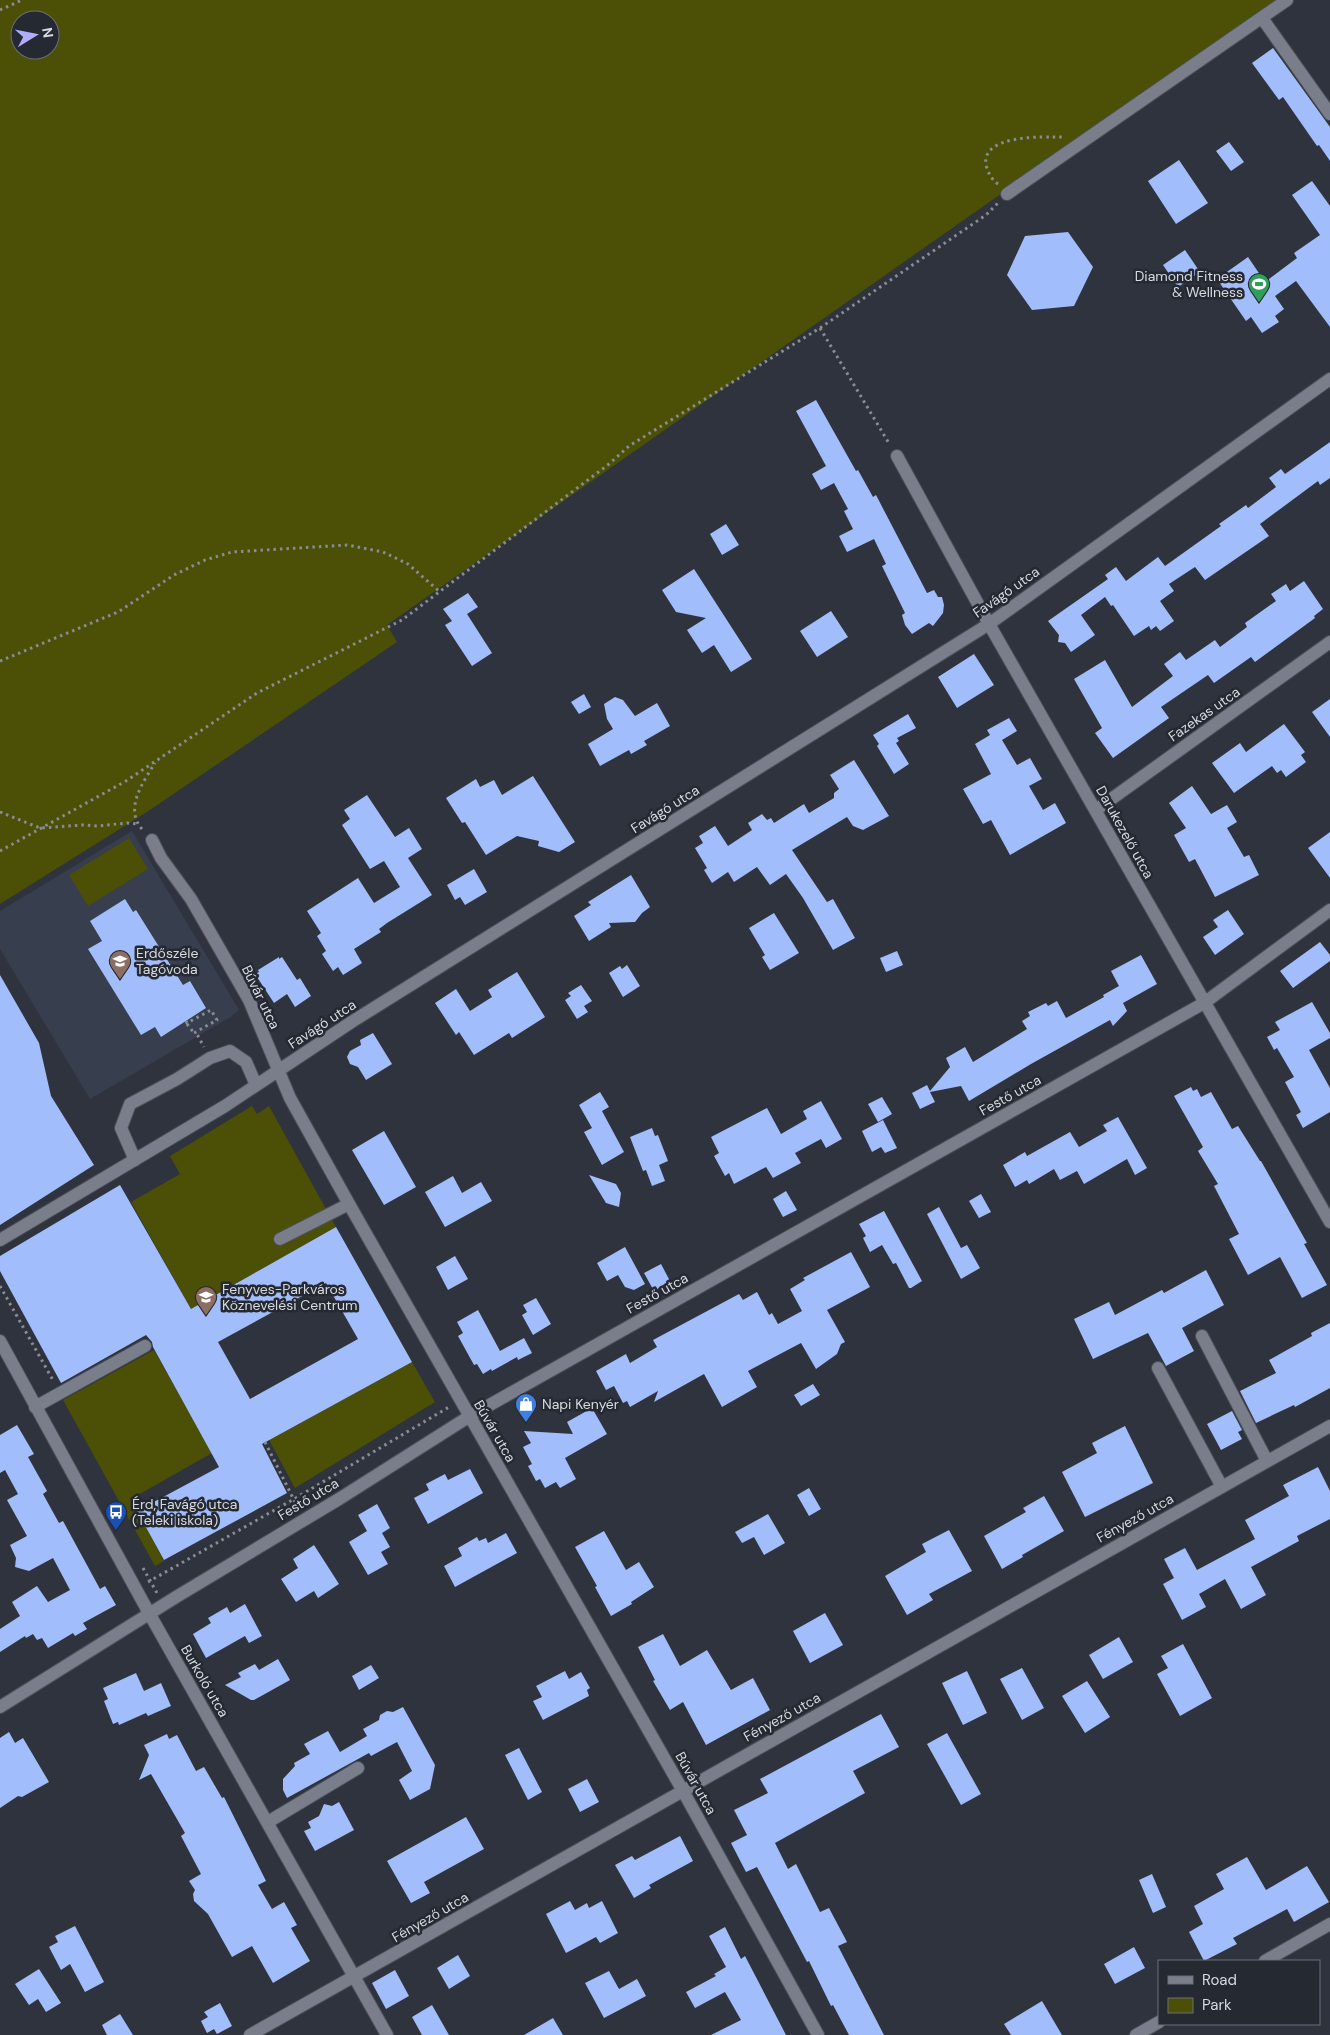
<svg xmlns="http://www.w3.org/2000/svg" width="1330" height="2035" font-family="'DM Sans',sans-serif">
	<rect width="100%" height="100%" fill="#2f333d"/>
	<path fill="#373e4d" d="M132,831l107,179 -10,8 -139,81 -90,-150v-38z"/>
	<path fill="#4c4f06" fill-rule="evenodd" d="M0,0h1277l-890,625 10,17 -250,170 -147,92zM20,20h30v30h-30z
		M129,838l19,31 -60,37 -19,-31z
		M252,1106l5,8 12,-8 67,121 -145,82 -60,-107 49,-28 -10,-18z
		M154,1350l58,103 -81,46 33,62 -9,5 -92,-166z
		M412,1362l23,40 -140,86 -26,-48z"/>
	<path fill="#a2bdfb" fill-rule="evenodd" d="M1273,48l57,79v34l-11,-16 -2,1 -34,-49 -4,3 -27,-37z
		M1229,142l15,20 -13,9 -15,-20z
		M1179,160l29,43 -32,21 -28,-43z
		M1312,181l18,25v121l-34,-46 -21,15 9,13 -9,7 4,6 -17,11 -11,-16 -5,4 -29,-42 31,-22 17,25 32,-24 -3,-5 26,-18 -28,-40z
		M1068,232l25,35 -19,39 -42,4 -25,-35 18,-39z
		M1185,250l15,22 -22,15 -15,-22z
		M816,400l40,71 2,-1 15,27 3,-2 51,98 7,-3 4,7h4l2,8 -1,8 -10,13 -4,-3 -17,11 -7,-9 -3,-10 3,-2 -23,-47 4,-2 -12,-25 -27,13 -8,-16 14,-7 -9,-18 4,-2 -14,-26 -13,7 -9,-16 14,-8 -30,-55z
		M1330,442v36l-10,7 -2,-4 -58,43 9,12 -64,44 -10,-13 -26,17 5,7 -14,10 14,20 -14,10 -4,-5 -5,4 -2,-4 -15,10 -21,-31 -2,1 -6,-9 -24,18 14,20 -24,17 -6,-9 -7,-1 1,-7 -11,-14 60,-42 -3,-4 11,-8 10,14 32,-24 7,9 56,-40 -2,-2 27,-19 2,3 28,-21 -7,-9 12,-9 4,5z
		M726,524l13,21 -17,10 -12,-21z
		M694,569l58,90 -21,13 -17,-27 -12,8 -15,-23 19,-12 -30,-6 -14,-22z
		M1304,581l19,28 -9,7 1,2 -60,44 -4,-5 -37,26 -6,-8 -47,32 8,11 -56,40 -18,-25 7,-5 -28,-49 31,-19 27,47 41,-31 -9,-12 16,-12 6,8 29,-20 5,7 27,-20 -2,-4 31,-22 -5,-7 15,-10 4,7z
		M468,593l10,14 -11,7 25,39 -20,13 -27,-41 7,-4 -9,-12z
		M831,611l17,26 -31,20 -17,-26z
		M974,654l20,31 -37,23 -19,-31z
		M584,694l7,13 -12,7 -8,-12z
		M615,697l8,3 12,16 22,-13 13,23 -26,15 3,4 -16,9 -2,-4 -29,16 -12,-22 25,-15 -6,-10 -3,-15z
		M1330,699v38l-18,-25z
		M908,714l8,14 -19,10 2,3 -3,2 13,21 -15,10 -17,-28 2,-2 -6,-9z
		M1009,718l8,13 -15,9 15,25 13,-7 12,21 -13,7 14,24 12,-7 11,20 -56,32 -19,-35 -8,4 -20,-35 28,-15 -16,-30 15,-9 -3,-5z
		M1284,724l21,28 -4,3 5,7 -20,15 -5,-7 -4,3 -5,-7 -38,27 -22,-30 28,-20 6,9z
		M854,760l35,56 -26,14 -10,-4 -6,-9 -55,33 35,52 6,-3 22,39 -22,12 -30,-52 -17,-24 -16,11 -13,-18 -23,15 -6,-10 -16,11 -8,-13 3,-2 -12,-20 8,-5 -4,-7 16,-10 13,20 24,-16 -4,-7 14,-9 5,6 4,-2 3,5 30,-19 5,9 25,-15v-5l5,-4 -9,-14z
		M533,776l42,66 -16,10 -21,-6 1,-5 -22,-5 -31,19 -21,-33 -3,1 -16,-25 30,-19 4,8 14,-7 8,15z
		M1192,786l19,28 16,-9 10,17 -10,6 17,29 5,-2 10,20 -44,22 -20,-38 -6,3 -15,-27 12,-7 -17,-25z
		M367,795l28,42 14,-9 13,21 -14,9 24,37 -45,28 -8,6 2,3 -27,17 8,14 -19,12 -5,-8 -5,4 -11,-17 4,-3 -9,-15 4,-3 -14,-22 51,-33 16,25 26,-16 -16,-26 -14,8 -28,-44 8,-6 -6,-9z
		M1330,832v46l-22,-30z
		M474,869l13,23 -22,13 -5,-8 -5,3 -8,-15z
		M631,875l19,32 -8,6 -7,9 -26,1 2,4 -22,14 -15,-25 17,-11 -3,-3z
		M125,899l8,13 3,-2 47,75 7,-4 16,27 -45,29 -6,-10 -14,8 -53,-86 14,-8 -12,-20z
		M1228,910l16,24 -29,21 -12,-18 15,-10 -5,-7z
		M774,913l25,40 -29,17 -8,-13 3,-2 -16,-27z
		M1320,942l10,13v6l-37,27 -13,-17z
		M897,951l6,14 -17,7 -6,-14z
		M1141,955l16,29 -34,19 4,8 -14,15 -3,-6 -79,44 -62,37 -8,-15 -31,6 5,10 -15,7 -8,-16 15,-8 3,6 20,-24 -4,-9 19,-11 8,15 54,-33 -5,-8 8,-5 -2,-4 18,-9 2,3 9,-5 9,17 38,-21 -1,-2 16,-9 -8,-15z
		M279,957v2l3,-2 15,23 3,-2 11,18 -16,11 -8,-13 -13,9 -19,-29 4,-2 -1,-2z
		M627,965l13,21 -17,11 -14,-24 11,-7 2,3z
		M517,972l28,45 -33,21 -3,-5 -35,22 -15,-23 -3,3 -21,-32 21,-14 14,22 22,-14 -4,-7z
		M0,975l39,68 12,53 43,69 -94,60z
		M581,985l11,16 -8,5 4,6 -11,7 -12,-19 6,-4 -3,-3z
		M1312,1002l18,31v5l-21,12 21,38v24l-27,16 -7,-13 5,-3 -16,-30 9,-5 -17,-29 -3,2 -7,-13 13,-7 -5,-8z
		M373,1033l19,31 -26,16 -8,-13 -8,-3 -3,-7 3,-6 11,-6 -1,-5z
		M1191,1087l2,4 4,-2 4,8 10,-5 21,37 6,-3 22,35h1l46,82 -3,1 23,41 -25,13 -22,-41 -32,18 -19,-36 10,-5 -25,-48 4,-2 -20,-33 5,-4 -29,-51z
		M600,1092l9,15 -7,4 22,41 -22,13 -18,-33 8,-4 -13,-23z
		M882,1097l10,17 -14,8 -10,-18z
		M821,1101l21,38 -16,9 -5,-9 -26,14 6,10 -28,15 -7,-11 -32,17 -5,-11 -4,3 -11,-20 5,-3 -8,-16 56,-29 14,26 26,-15 -4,-8z
		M1118,1117l29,51 -12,7 -8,-16 -43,25 -7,-13 -17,9 -6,-11 -25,15 -2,-4 -12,7 -12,-22 22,-13 2,4 43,-24 9,15 28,-16 -4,-6z
		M883,1120l14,28 -12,5 -4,-6 -9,5 -10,-21z
		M652,1128l3,8 3,-1 10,26 -9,4 6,16 -13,5 -6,-16 -3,1 -13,-34z
		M384,1131l32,56 -32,18 -32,-55z
		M589,1175l27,9 5,9 -2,14 -13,-4z
		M453,1176l9,17 19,-11 11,19 -47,26 -20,-35z
		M120,1185l71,124 145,-82 76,135 -150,82 25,49 -123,67 -27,-49 82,-44 -66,-120 -1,-5 -6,-7 -85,48 -61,-112v-15zM326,1283l32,56 -108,60 -32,-57z
		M786,1191l11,19 -14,7 -10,-18z
		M981,1194l10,18 -12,6 -10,-17z
		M939,1207l22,41 6,-3 13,23 -19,11 -34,-65z
		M884,1211l38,70 -11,7h-2l-13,-25 -3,1 -11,-19 -12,7 -7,-14 3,-2 -7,-12z
		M625,1247l20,37 -11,6 -9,-3 -7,-12 -11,6 -10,-18z
		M851,1252l19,35 -43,23 18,32 -4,2 -4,10 -21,15 -15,-26 -53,28 9,16 -35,20 -18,-33 -50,28 4,-11 -28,16 -3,-6 -4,2 -9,-17 -8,4 -10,-19 30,-17 4,9 27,-16 -4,-7 86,-46 4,6 14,-8 12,23 3,-2 6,11 24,-13 -12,-22 15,-9 -2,-2z
		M455,1256l13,23 -20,11 -12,-23z
		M661,1264l9,17 -16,10 -10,-18z
		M1206,1270l18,35 -42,23 12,23 -28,15 -18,-33 -55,26 -19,-40 35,-17 6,13 47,-25 2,3z
		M536,1298l15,26 -18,11 -11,-20 5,-3 -4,-7z
		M478,1310l22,41 24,-13 8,15 -14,7 -1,-3 -25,14 -1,-2 -8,5 -6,-10 -3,1 -16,-29 5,-3 -6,-11z
		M1330,1323v65l-35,19 -1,-2 -38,18 -16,-32 36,-18 -7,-13 43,-24 -1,-3z
		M813,1384l7,11 -19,11 -7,-11z
		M592,1408l15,26 -42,24 11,21 -16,9 -4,-6 -11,6 -5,-9 -4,2 -8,-15 4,-2 -9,-17 8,-4 -7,-12 49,3 -6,-12z
		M1232,1411l10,19 -4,2 4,7 -21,11 -14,-26z
		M17,1425l17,29 -6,3 19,34 -4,3 16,29 4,-2 37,68 5,-3 11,19 -33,18 4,6 -12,7 -2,-3 -25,15 -6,-10 -5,2 -4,-6 -7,4 -1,-2 -25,16v-23l20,-13 -8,-14 25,-16 11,16 22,-12 -17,-32 -24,13 -14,-4 1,-9 -6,-13 17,-9 -20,-36 11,-6 -13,-24 -5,3v-38z
		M1125,1426l28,57 -68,34 -23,-45 35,-19 -5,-10z
		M1318,1467l12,24v28l-33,17 2,5 -48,26 15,28 -25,14 -16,-30 -26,15 7,13 -24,13 -19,-36 11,-6 -10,-19 21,-11 12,22 58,-31 -10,-19 44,-24 -6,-11z
		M470,1469l13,24 -55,31 -14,-26 15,-8 -3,-6 19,-10 3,6z
		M809,1488l12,21 -12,7 -12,-21z
		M1044,1496l20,35 -42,24 1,2 -21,12 -18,-33 42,-24 -3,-4z
		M377,1504l13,24 -8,5 8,14 -9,5 7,12 -20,11 -19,-33 18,-11 -9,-16z
		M768,1514l17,29 -21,12 -10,-18 -12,6 -7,-11z
		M949,1530l23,41 -43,23 4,6 -26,15 -22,-39 41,-24 -4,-8z
		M604,1531l22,39 13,-8 15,25 -23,15 1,2 -21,12 -16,-29 2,-1 -22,-39z
		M506,1533l11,20 -62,34 -11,-21 18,-10 -4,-8 19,-11 2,4 7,-3 2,5z
		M314,1545l25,39 -21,14 -4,-7 -18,11 -15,-23 17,-11 -5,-9z
		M245,1604l17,32 -13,7 -4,-7 -39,22 -13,-24 18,-11 -3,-5 19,-11 3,6z
		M825,1613l18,32 -33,18 -17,-32z
		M663,1634l17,32 27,-16 24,40 22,-12 17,32 -64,35 -23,-43 -13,8 -17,-29 2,-1 -17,-33z
		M1119,1637l14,25 -30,17 -14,-24z
		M1183,1644l29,54 -32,18 -23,-42 11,-6 -7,-12z
		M278,1659l12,21 -36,20h-3l-26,-15 16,-8 -3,-4 17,-9 4,6z
		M371,1665l8,13 -20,12 -7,-14z
		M1022,1668l22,40 -22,12 -22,-41z
		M565,1671l4,8 12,-7 9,16 -3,2 2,6 -46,24 -10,-19 9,-4 -6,-11z
		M967,1671l20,42 -24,12 -21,-42z
		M136,1673l8,18 17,-8 10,23 -23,10 -2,-3 -27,12 -1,-3 -5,2 -9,-23 4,-2 -5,-11z
		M1087,1681l23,36 -25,16 -23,-37z
		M403,1707l32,58 -5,24 -20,11 -11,-20 13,-9 -15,-29 -26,14 -2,-3 -82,45 -4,-8v-11l12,-13 -1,-3 16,-9 -6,-10 24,-13 12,21 27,-16 -4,-7 16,-9 1,-5 7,-4 6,1z
		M881,1714l18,33 -46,24 12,22 -90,50 13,26 8,-5 24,48 9,-4 18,34 -9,4 46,89h-35l-16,-30 -2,1 -22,-45 -2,1 -50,-95 -11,5 -15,-29 16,-8 -13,-25 34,-17 -8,-14z
		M9,1732l6,11 8,-5 26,44 -27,15 -4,-1 -18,12v-70z
		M947,1733l34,61 -20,11 -34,-61z
		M167,1734l2,5 8,-4 19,36 8,-4 18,31 2,-1 42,84 -8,4 14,24 12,-7 13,23 -6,3 19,33 -37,22 -21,-37 -20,11 -24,-43 -14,-13 -1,-7 2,-4 -6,-9 12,-7 -20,-38 4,-3 -34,-59 -12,6 10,-25 -5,-10z
		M519,1748l23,44 -14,8 -23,-45z
		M587,1779l12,23 -19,10 -12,-23z
		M339,1802l15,28 -39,21 -11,-20 7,-3 -3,-6 11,-6 5,-12 8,2z
		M466,1817l18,32 -60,33 6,11 -19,10 -24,-42z
		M680,1836l13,25 -44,24 2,3 -17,10 -19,-33 17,-9 3,4z
		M1247,1857l19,33 41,-24 22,36 -35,20 -7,-13 -54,29 4,6 -33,17 -15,-29 14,-8 -9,-18 30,-17 -8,-15z
		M1152,1874l14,33 -13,6 -14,-33z
		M570,1901l5,9 12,-7 2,5 13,-7 16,32 -18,10 -4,-6 -30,16 -20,-39z
		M75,1926l29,56 -19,10 -15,-28 -9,6 -12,-23 9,-5 -3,-6z
		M725,1927l16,32 4,-3 41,79h-75l30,-15 -16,-28 -30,16 -9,-16 30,-16 -2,-2 12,-7 -17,-31z
		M1134,1947l11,21 -30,16 -11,-20z
		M458,1955l12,21 -21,13 -12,-21z
		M39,1969l22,34 -15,9 -8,-13 -9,6 -14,-21z
		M395,1970l14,26 -23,13 -14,-26z
		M609,1971l10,18 18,-10 9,17 -42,22 -19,-35z
		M1042,2001l20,34h-51l-7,-11z
		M220,2003l12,23 -15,8 -3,-5 -7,4 -6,-12 7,-4 -4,-5z
		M432,2005l17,30h-27l-10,-18z
		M120,2014l13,21h-26l-5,-10z
		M553,2018l10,17h-39z"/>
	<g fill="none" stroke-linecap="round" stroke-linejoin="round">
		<g stroke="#4d5059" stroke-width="14">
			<path id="minor" d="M1262,18l68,96
				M1007,194l280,-194
				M897,456l92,168 341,598
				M1096,810l234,-168
				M152,840l9,18 30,41 58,101 41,98 59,106 334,587 135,244
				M135,1160l-14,-32 9,-24 47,-25 33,-21 20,-7 16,11 10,23
				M280,1239l69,-35
				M0,1240l225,-134 128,-85 636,-397 341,-245
				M1202,1336l65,125
				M0,1341l149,272 238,422
				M1158,1368l64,119
				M35,1407l110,-61
				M0,1707l176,-110 163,-98 131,-83 734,-413 126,-93
				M268,1822l90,-54
				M1265,1961l65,-37
				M250,2035l1080,-609
				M1136,2035l23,-13"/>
		</g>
		<path stroke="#898c94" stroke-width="3" stroke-dasharray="2.5 4" stroke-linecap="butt" d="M0,10l22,-10
			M998,184c-6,-4 -10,-11 -12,-19 -5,-31 58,-28 76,-28
			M820,328l70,117
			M0,661l118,-49 56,-37 31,-15 27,-8 115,-7 36,7 25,12 32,28
			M0,812l40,16 43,-3 15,1 29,-3 10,1
			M142,829c-18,-20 1,-47 13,-66
			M0,851l126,-70 131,-88 145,-73 207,-156 20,-18 191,-118 166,-113 12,-12
			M186,1021l1,2 24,-13 6,10 -23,13 4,3 6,11
			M187,1024l7,9
			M0,1286l54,96
			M265,1442l33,66
			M143,1568l14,25
			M148,1582l146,-83 155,-92"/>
		<use href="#minor" stroke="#797e8a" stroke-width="12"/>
	</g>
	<defs>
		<g id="stadium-pin" transform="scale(1.125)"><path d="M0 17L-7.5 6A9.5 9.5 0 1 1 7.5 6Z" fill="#2e9e5b" stroke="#252932"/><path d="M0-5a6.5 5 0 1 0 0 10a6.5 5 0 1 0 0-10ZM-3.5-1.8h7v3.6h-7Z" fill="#fff"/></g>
		<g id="school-pin" transform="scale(1.125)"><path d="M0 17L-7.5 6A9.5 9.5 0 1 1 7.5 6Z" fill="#8d6e63" stroke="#252932"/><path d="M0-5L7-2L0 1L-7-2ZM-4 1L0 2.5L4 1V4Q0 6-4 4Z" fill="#fff"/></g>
		<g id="shop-pin" transform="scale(1.125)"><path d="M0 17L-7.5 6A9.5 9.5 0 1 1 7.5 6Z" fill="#3f7fe0" stroke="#252932"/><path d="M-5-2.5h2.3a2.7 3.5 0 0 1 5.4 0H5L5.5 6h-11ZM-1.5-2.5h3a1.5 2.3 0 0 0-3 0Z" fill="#fff"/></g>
		<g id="bus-pin" transform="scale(1.125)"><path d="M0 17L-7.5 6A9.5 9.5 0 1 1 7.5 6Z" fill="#1a4fb4" stroke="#252932"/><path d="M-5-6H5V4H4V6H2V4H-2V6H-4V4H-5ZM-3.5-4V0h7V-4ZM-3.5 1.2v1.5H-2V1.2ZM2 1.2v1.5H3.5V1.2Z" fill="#fff"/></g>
	</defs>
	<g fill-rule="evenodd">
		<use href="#stadium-pin" x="1259" y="284"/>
		<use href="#school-pin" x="120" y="961"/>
		<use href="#school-pin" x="206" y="1297"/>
		<use href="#shop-pin" x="526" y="1404"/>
		<use href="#bus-pin" x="116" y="1512"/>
	</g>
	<g text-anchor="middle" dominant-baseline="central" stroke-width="5" stroke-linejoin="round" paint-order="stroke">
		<g font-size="14" fill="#d7dae0" stroke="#252932" text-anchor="start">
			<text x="1243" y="276" text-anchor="end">Diamond Fitness<tspan x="1243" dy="16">&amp; Wellness</tspan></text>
			<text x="136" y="953">Erdőszéle<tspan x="136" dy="16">Tagóvoda</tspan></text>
			<text x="222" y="1289">Fenyves-Parkváros<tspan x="222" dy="16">Köznevelési Centrum</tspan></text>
			<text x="542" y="1404">Napi Kenyér</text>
			<text x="132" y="1504">Érd, Favágó utca<tspan x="132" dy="16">(Teleki iskola)</tspan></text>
		</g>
		<g font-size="14" fill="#d7dae0" stroke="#252932">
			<text transform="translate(1006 592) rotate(-35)">Favágó utca</text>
			<text transform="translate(1204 714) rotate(-35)">Fazekas utca</text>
			<text transform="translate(665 809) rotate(-32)">Favágó utca</text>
			<text transform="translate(1125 832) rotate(61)">Darukezelő utca</text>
			<text transform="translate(261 997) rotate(64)">Búvár utca</text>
			<text transform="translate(322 1024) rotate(-33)">Favágó utca</text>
			<text transform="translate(1010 1095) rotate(-29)">Festő utca</text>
			<text transform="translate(657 1293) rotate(-29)">Festő utca</text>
			<text transform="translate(495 1431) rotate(60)">Búvár utca</text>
			<text transform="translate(308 1499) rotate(-31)">Festő utca</text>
			<text transform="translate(1135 1518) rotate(-29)">Fényező utca</text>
			<text transform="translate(205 1681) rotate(60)">Burkoló utca</text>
			<text transform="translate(782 1717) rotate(-29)">Fényező utca</text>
			<text transform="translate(696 1783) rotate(61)">Búvár utca</text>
			<text transform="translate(430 1917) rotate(-30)">Fényező utca</text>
		</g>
	</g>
	<rect x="1158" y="1960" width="162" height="65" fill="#252932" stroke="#6c7078"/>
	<rect x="1168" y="1976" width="25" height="8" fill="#797e8a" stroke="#6c7078"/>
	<text x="1202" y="1985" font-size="15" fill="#d7dae0">Road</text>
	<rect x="1168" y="1998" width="25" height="15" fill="#4c4f06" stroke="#6c7078"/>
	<text x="1202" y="2010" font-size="15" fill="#d7dae0">Park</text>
	<g transform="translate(35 35) rotate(80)"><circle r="24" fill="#252932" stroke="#6c7078"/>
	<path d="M0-4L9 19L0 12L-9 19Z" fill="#b0aefa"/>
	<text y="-8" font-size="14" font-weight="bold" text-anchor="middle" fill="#d7dae0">N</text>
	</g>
</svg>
